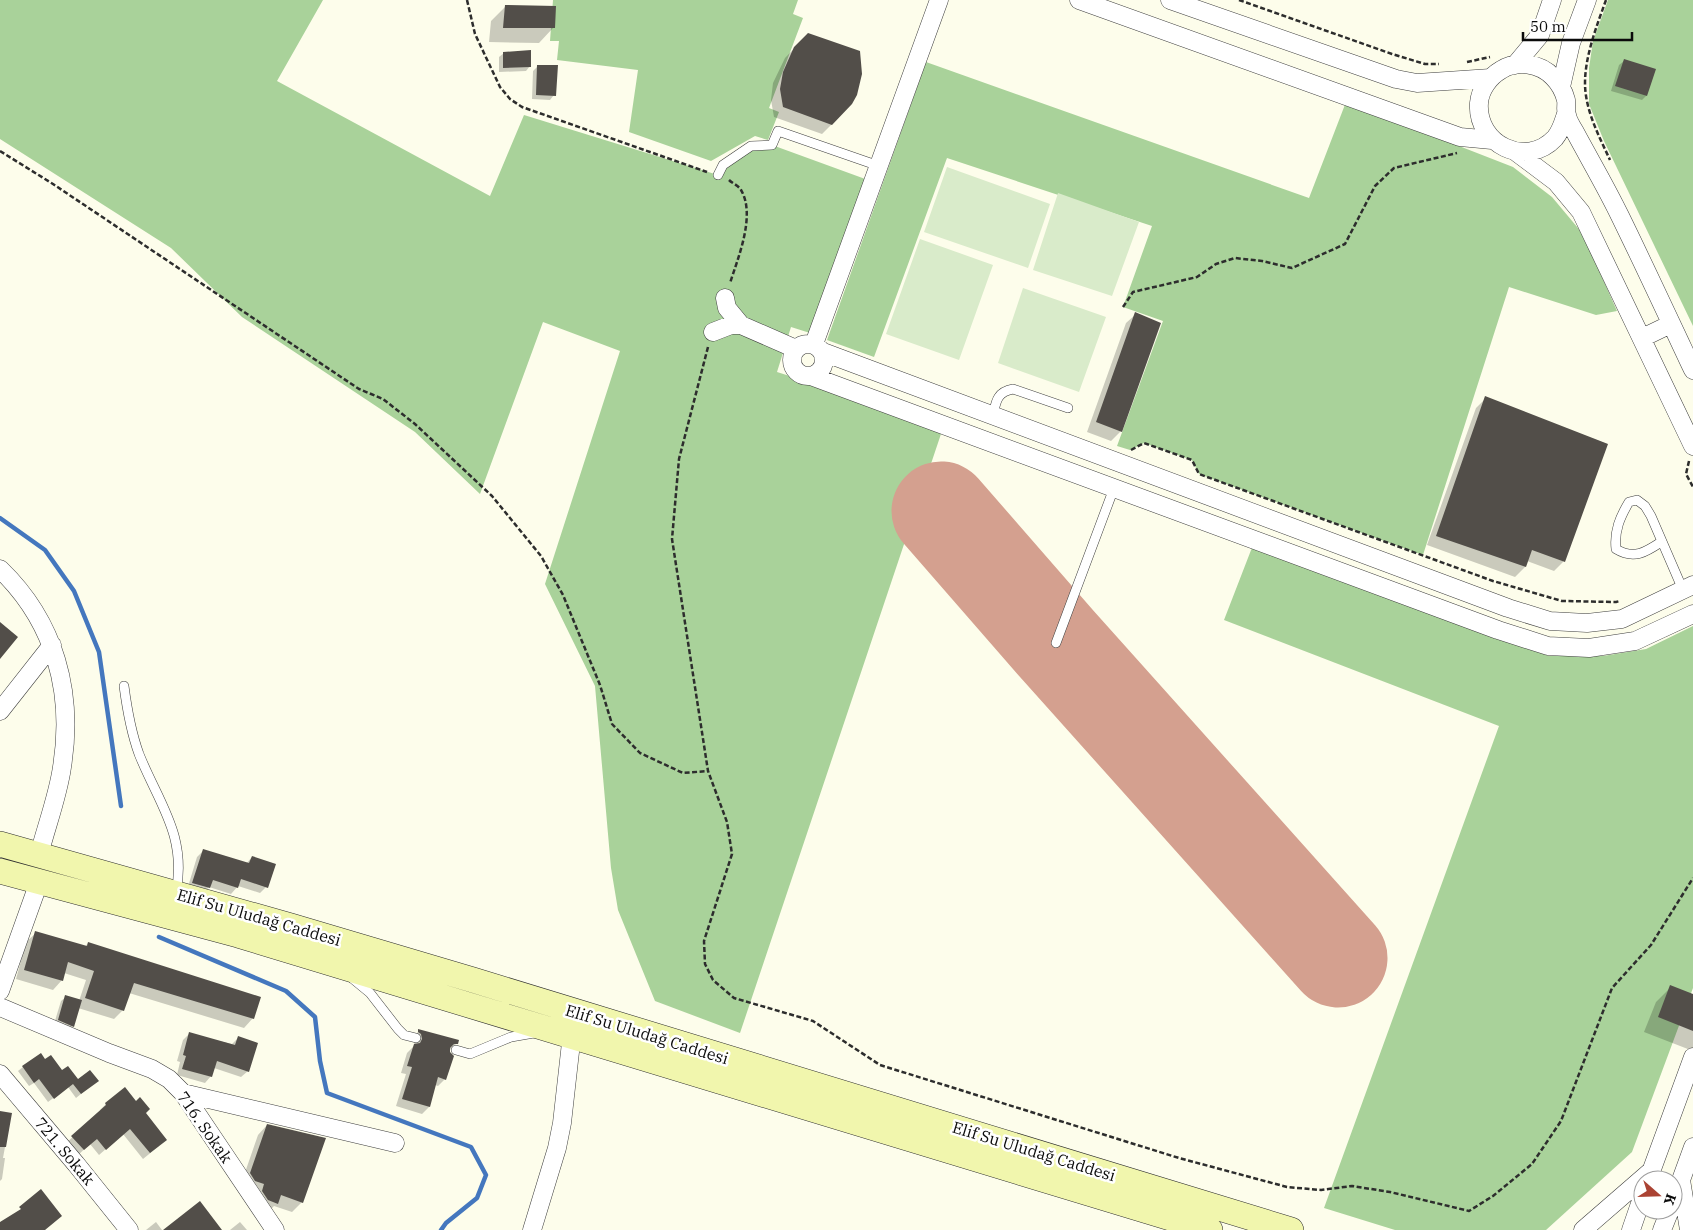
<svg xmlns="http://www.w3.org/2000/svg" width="1693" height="1230" font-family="'IBM Plex Serif',serif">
	<rect width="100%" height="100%" fill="#fdfdeb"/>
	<path fill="#a9d29a" d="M0,0h323l-46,81 213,115 34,-81 194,60 9,-9 21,-15 24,-6 96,35 -58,153 -19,-6 -14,45 167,53 -204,608 -85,-32 -37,-91 -7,-42 -16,-182 -50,-102 75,-233 -77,-29 -63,172 -65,-62 -173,-115 -71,-69 -171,-109z
		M553,0h245l-5,14 10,4 -34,90 10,4 -11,28 -13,-4 -44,25 -82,-29 9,-62 -81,-10 2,-19h-9z
		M1608,0h85v326l-89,-185 -15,-37v-36l4,-27z
		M926,62l383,136 37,-96 167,65 39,30 31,37 34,77 -21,4 -87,-28 -86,268 -224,-81 -7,-14 -48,-17 -14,7 -13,-4 46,-125 -40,-14 29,-81 -205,-68 -73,199 -47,-17z
		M1253,545l296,111h54l43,-7 47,-23v362l-61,164 -86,78h-151l-71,-22 175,-482 -275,-106z"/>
	<path fill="#d9ebca" d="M947,167l103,37 -22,64 -104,-36z
		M1058,193l81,29 -27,74 -79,-26z
		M920,239l73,26 -34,95 -73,-26z
		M1023,288l83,29 -27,75 -81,-29z"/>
	<path fill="#0003" d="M506,6l47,22 -14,15 -50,-1 2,-21z
		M808,34l24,90 -10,10 -48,-17 -3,-17 2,-17 12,-25z
		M504,53l26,13 -4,5 -27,1v-15z
		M1624,61l22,35 -4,4 -31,-9 8,-26z
		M538,66l16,29 -4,5 -18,-1 1,-28z
		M1136,314l-15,117 -10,10 -24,-9 39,-109z
		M1486,398l121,46 -44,118 -9,9 -27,-10 -2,6 -10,10 -88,-32 49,-137z
		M204,850l42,14 6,-7 14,30 -6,6 -22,-7 -7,8 -22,-7 -6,7 -16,-4 10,-33z
		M36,933l49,14 3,-4 165,75 -9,10 -115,-35 -6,17 -9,9 -36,-11 -5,18 -5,4 -14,-6 7,-23 5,-4 13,4 7,-21 -22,-7 -2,7 -9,10 -37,-11 10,-37z
		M1671,987l22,9v55l-49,-19 12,-30z
		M419,1031l38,12 -8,8 -4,28 -7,7 -3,-1 -6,22 -7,7 -26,-8 10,-32 -5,-1 6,-20 8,-8 -3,-7z
		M189,1034l43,10 6,-6 10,33 -7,6 -27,-9 -3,8 -6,7 -28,-8 3,-13 -3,-1 6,-21z
		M44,1061l34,20 14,4 -16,13 -8,-11 -20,15 -14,-19 -5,3 -11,-15 5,-4z
		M106,1104l38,10 15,32 -16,13 -20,-25 -24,21 -9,-11 -13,12 -11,-13 35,-31 -1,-2z
		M0,1113l11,1 -8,44h2l-3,21 -2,2z
		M267,1125l35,77 -10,10 -18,-6 -7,7 -26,-29 17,-49z
		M156,1222l6,8h-17h1z
		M240,1222l7,8h-17z"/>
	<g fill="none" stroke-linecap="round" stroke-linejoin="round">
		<path stroke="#4477be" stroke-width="4.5" d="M0,518l45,32 29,41 25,61 22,154
			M159,937l127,54 29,26 5,44 7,32 144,54 15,28 -9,23 -31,25 -5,7"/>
		<path stroke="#d4a08f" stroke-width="99" d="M941,511l115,132 282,315"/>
	</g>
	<path fill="#524e49" d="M505,5l51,1 -1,22h-52z
		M808,33l52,18 2,23 -5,21 -5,9 -20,21 -49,-18 -3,-18 3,-17 11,-25z
		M531,50v17l-28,1v-16z
		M1624,59l32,10 -9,27 -32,-10z
		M537,65h21l-2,31 -20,-1z
		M1135,312l26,11 -39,109 -26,-10z
		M1485,396l123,48 -43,118 -33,-12 -6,17 -90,-31z
		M0,622l18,15 -18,22z
		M203,849l46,14 3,-7 24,8 -8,24 -27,-9 -3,9 -25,-8 -3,8 -18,-5z
		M35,931l52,15 1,-4 173,55 -7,22 -120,-36 -10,28 -39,-13 9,-27 -26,-9 -5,19 -39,-11z
		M1670,985l23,9v37l-35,-14z
		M65,995l17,5 -8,27 -16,-7z
		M418,1029l41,11 -1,4h-4l-4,4v4l4,4 -8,24 -8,-3 -8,30 -28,-8 10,-32 -5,-1 7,-22 6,-1 2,-4 -1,-5 -3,-2z
		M189,1032l46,13 3,-9 20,7 -9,29 -32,-11 -5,16 -30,-8 4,-13 -3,-1z
		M41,1053l4,6 6,-4 11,15 6,-4 10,13 12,-9 9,11 -18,13 -8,-10 -19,15 -15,-20 -5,4 -12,-17z
		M125,1087l11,14 4,-4 10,12 -4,4 21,27 -17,13 -20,-24 -24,21 -9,-11 -13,11 -13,-14 35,-31 -1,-2z
		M0,1111l12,2 -6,34h-6z
		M267,1124l59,14 -23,65 -22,-8 -3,9 -10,-4 -6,-9 2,-7 -9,-3 -5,-8z
		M41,1189l21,27 -17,14h-45v-8l21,-13 -2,-2z
		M200,1201l22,29h-59z"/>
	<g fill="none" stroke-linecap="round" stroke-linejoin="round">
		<g stroke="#3e3e3e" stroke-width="10">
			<path id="service" d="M718,175l5,-10 28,-19 21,-1 6,-14 101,35
				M993,415c3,-14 4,-23 20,-26l55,19
				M1661,542c-15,10 -27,18 -45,7 -2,-18 4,-32 13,-47l8,-2 8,6 6,10 32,74
				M1056,643l58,-155
				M124,686c3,23 7,46 15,68 20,50 48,81 37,139
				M353,979l17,14 28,36 6,6 12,3
				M456,1050l14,4 41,-17 23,-4"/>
		</g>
		<g stroke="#3e3e3e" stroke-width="19">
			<path id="minor" d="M1079,0l381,137 32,3
				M1170,0l226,79 21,4 74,-5
				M1515,65l25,-30 12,-35
				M1561,87l10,-44 16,-43
				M1566,114c-3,9 -5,17 -11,24 -29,31 -79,6 -76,-35 1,-13 10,-26 22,-33 16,-10 39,-7 52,7 6,6 11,15 13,23 1,5 -1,10 1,15 1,6 5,12 8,17 15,28 31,55 45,84 25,51 49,103 73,154
				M1516,152l40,30 25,30 112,234
				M725,298l2,10 14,17
				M713,332l18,-7h10l55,24
				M1642,338l29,-14
				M792 360a16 16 0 1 1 32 0a16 16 0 1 1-32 0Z
				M814,344l125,-344
				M823,352l685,256 42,13 37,2 35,-4 71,-34
				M811,376l687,254 50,16 41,2 46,-7 58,-27
				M0,569c55,53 74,123 62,198 -4,29 -16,60 -23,88
				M0,711l52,-66
				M0,991l39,-109
				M0,1007l109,46 43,16 17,10 14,14 92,137
				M0,1074l76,90 53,66
				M183,1093l212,50
				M1648,1180l45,-123
				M532,1230l25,-82 5,-25 11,-98
				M1583,1230l68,-59
				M1631,1230l12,-35
				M1662,1230l8,-20
				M1689,1230l-8,-50 12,-33"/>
		</g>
		<g stroke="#2d2d2d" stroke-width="26">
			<path id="secondary" d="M0,844l291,82 182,54 818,250
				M0,871l238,64 972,295"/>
		</g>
		<path stroke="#2d2d2d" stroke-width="2.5" stroke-dasharray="5 2.5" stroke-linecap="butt" d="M467,0l8,34 25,53 10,12 12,8 185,65
			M1239,0l153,54 33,10h14
			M1606,0c-9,25 -21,56 -21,83 0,27 14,53 25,77
			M1467,62l23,-5
			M0,151l53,33 306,205 24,10 32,25 77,72 49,60 22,39 37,90 12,39 28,29 43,20 25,-2
			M729,180c3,3 10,6 12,10 15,25 -3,68 -11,93
			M1123,307l10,-15 64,-15 19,-13 19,-6 27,3 30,7 53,-24 30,-58 19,-18 63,-15
			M708,347l-29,112 -7,80 36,232 19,51 5,32 -28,87 1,23 8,16 21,18 79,23 67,44 299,93 108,29 34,3 31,-4 38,6 79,19 24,-15 39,-32 29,-43 51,-133 39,-43 42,-67
			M1131,450l13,-7 48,17 7,14 294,107 69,20 54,1 4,-1
			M1689,461l-3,13 7,13"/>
		<use href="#service" stroke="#fff" stroke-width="9"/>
		<use href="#minor" stroke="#fff" stroke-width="18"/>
		<use href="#secondary" stroke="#f1f6ad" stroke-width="25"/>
	</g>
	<g text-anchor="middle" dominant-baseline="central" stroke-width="5" stroke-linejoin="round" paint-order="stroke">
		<g font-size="16" fill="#0b0b0b" stroke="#fff">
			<text transform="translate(259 917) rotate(16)">Elif Su Uludağ Caddesi</text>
			<text transform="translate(647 1034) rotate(17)">Elif Su Uludağ Caddesi</text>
			<text transform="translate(205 1127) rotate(55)">716. Sokak</text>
			<text transform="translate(65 1151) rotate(50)">721. Sokak</text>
			<text transform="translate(1034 1151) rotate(17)">Elif Su Uludağ Caddesi</text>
		</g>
	</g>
	<g transform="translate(1658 1195) rotate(110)"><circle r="24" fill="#ffffff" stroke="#9d9d9d"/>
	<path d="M0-4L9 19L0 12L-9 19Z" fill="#ab4333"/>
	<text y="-8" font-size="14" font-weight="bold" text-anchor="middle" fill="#0b0b0b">K</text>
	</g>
	<path d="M1523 32v8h109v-8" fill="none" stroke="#0b0b0b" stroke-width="2.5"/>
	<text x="1530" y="32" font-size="15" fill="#0b0b0b" stroke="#ffffff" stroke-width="4" paint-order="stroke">50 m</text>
</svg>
